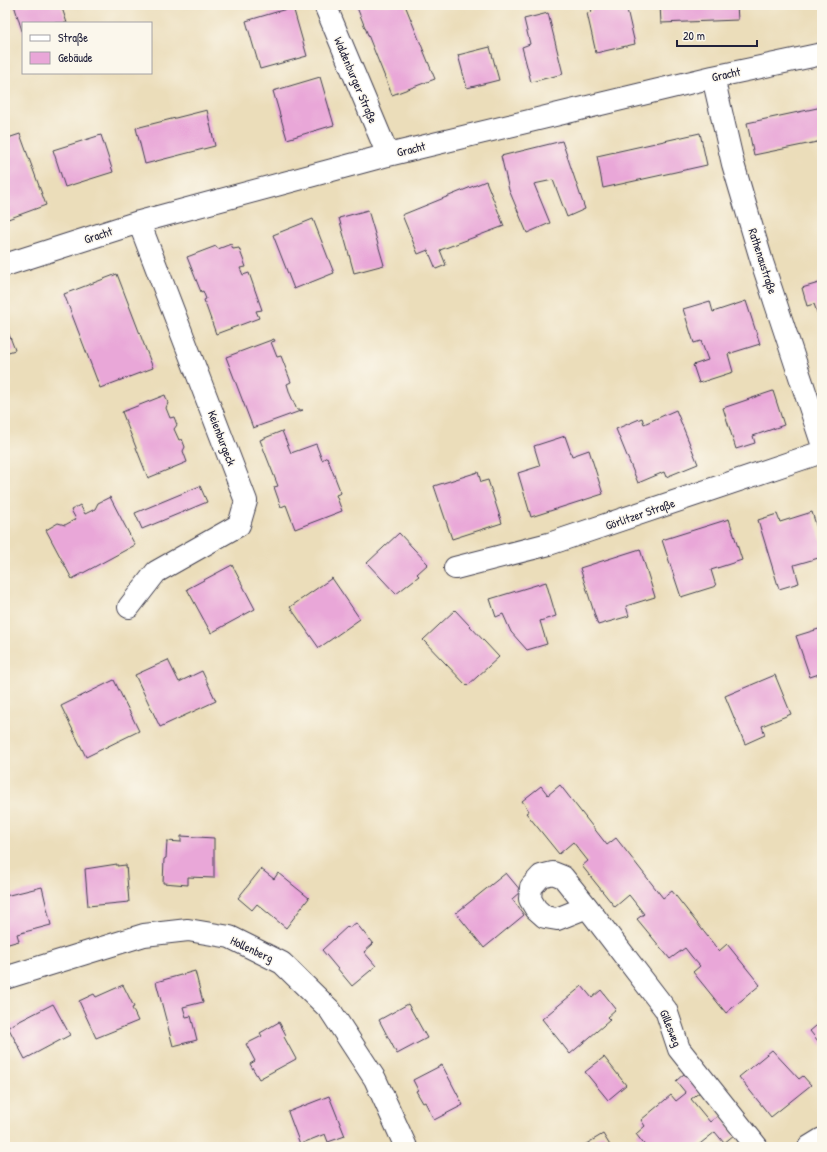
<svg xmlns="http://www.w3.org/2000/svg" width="827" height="1152" font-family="'Patrick Hand',sans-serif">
	<rect width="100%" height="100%" fill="#fbf7ec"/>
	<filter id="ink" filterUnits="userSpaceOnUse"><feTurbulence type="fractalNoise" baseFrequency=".025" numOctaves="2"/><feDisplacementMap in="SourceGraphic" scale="8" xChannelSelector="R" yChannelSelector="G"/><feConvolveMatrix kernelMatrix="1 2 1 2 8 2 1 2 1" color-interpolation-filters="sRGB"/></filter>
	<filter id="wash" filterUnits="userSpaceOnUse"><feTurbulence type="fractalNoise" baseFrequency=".012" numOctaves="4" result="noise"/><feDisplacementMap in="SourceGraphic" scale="16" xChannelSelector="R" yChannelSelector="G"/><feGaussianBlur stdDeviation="0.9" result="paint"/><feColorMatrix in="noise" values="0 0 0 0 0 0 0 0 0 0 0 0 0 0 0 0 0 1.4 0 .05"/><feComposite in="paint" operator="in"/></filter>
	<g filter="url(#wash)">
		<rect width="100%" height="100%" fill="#ebddba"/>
		<g id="blocks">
			<path fill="#e9a7d8" d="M14,5h47l6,18h-44v11z
				M356,5h49l30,74 -43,16z
				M590,5h36l9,39 -39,9 -9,-40 5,-1z
				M660,5h77l1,15 -77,3z
				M293,7l14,49 -47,13 -14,-48z
				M548,13l15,61 -32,8 -9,-35 8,-3 -6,-25z
				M490,47l9,33 -32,8 -9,-33z
				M320,77l14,48 -47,14 -14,-48z
				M822,107v34l-68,14 -7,-32z
				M207,110l8,36 -70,18 -9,-36z
				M700,133l7,32 -104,23 -6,-32z
				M20,134l26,71 -38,14 -3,-9v-71z
				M101,135l12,37 -48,15 -12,-37z
				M562,141l23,68 -18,8 -14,-37 -19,4 16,39 -23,10 -18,-43 -8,-34z
				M486,181l18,45 -64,24 6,15 -10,4 -8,-19 -10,4 -16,-39z
				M368,210l16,55 -30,8 -15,-55z
				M313,219l21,54 -40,16 -21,-54z
				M231,244l2,5 6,-1 7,19 -6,1 3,7 6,-2 13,37 -6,1 3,7 -43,16 -12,-34 2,-1 -3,-8 -2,1 -14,-35 29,-11 2,3z
				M117,274l36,94 -53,20 -36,-94z
				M822,282v44l-8,-22 -7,2 -5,-18z
				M710,301l3,11 33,-11 14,43 -32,10 5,18 -34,11 -6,-18 15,-5 -7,-19 -7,2 -11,-34z
				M5,324l10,26 -10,3z
				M274,339l1,2 -4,1 6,15 4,-1 10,26 -4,2 3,10 7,16h6l-50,18 -27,-71z
				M773,391l11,34 -31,11 2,7 -19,6 -13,-41z
				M165,395l3,8 -2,5 4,10 4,-1 3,8 -3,4 5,11 3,-1 3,8 -2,4 4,11 -39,16 -26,-66z
				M676,410l22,54 -32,13 -2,-5 -26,11 -22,-54 26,-11 2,6z
				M282,431l9,22 25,-9 6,16 5,-3 14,36 -5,2 6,16 -47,18 -9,-24 -5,2 -7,-20 4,-1 -18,-46z
				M565,436l7,20 17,-6 14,44 -72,23 -13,-44 22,-7 -6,-20z
				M478,472l3,10 7,-2 14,43 -50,16 -18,-53z
				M200,486l7,16 -65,27 -7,-16z
				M110,497l25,48 -63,34 -26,-49 12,-7 7,2 11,-6 -5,-9 9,-5 5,9 10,-5 3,-6z
				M812,512l10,32v13l-28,8 5,18 -20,6 -21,-69 19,-6 3,8z
				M729,519l13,41 -31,10 5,16 -35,11 -19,-57z
				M399,533l29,31 -11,10 2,2 -23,18 -29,-31z
				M640,549l15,48 -29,9 3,10 -31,9 -18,-57z
				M232,565l23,44 -44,24 -24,-44z
				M332,578l28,41 -41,29 -29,-41z
				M546,582l10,34 -16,5 7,23 -20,6 -16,-18 -8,-18 -7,3 -6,-18z
				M455,610l44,47 -32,29 -44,-46z
				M822,628v45l-12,4 -14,-41z
				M168,660l11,22 23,-11 14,30 -56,26 -25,-52z
				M775,675l16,39 -29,12 3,9 -20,9 -20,-48z
				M114,680l25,51 -53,26 -25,-51z
				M560,785l47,60 9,-7 47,60 9,-7 47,60 8,-7 33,41 -34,28 -33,-41 7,-6 -8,-9 -7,-9 -15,11 -33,-40 7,-5 -15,-19 -14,12 -33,-41 6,-5 -15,-19 -14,12 -33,-41 3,-2 -7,-10 19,-15 7,9z
				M181,836l33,2v40l-26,-1v8l-25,-2 1,-24 2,-1 1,-17 14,1z
				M117,864v2l9,-1 3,37 -41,4 -3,-37z
				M261,869l13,10 4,-6 31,25 -23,30 -29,-24 -5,6 -14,-12z
				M506,873l15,18 -9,8 12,16 -40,33 -28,-35z
				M42,887l9,38 -34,9 2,7 -14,4v-49z
				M356,923l17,21 -9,8 12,14 -24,20 -30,-36 26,-24 1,2z
				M195,971l8,31 -20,5 3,10 5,-1 6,24 -24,6 -17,-64z
				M123,985l11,22 -2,1 6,13 -42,17 -17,-37 15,-7 2,3z
				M582,986l10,12 9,-8 15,19 -9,8 3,3 -40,34 -28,-35z
				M53,1004l17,31 -45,24 -17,-32z
				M408,1004l19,34 -30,16 -18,-34z
				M822,1021v25l-12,-15z
				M279,1022l7,13 -2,2 12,22 -37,20 -9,-15 5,-3 -9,-17 16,-8 -2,-3z
				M772,1050l27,29 4,-3 8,9 -40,32 -32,-40z
				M604,1057l22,28 -18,15 -23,-28z
				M442,1065l21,40 -29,15 -9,-18 -2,1 -7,-12 2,-1 -5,-10z
				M685,1073l15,19 -9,7 19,23 9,-7 15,20 -10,8 -9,-11 -19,15h-50l-10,-13 9,-8 -4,-6 30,-25 5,6 10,-8 -10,-12z
				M329,1096l16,40 -17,6 -3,-8 -25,10 -12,-32z
				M603,1134l8,13h-30z"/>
		</g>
	</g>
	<g filter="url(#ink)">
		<use href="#blocks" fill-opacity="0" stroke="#403e4e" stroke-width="1"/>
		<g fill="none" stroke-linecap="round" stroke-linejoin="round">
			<g stroke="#403e4e" stroke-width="24">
				<path id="minor" d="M325,5l63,150
					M713,77l20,87 29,98 60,181
					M5,265l134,-43 249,-67 325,-78 109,-23
					M455,568l94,-24 273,-92
					M129,607l27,-35 83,-47 7,-24 -107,-279
					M587,907l-30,12 -12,-2 -9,-8 -6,-10 1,-12 10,-11 12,-3 10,4 24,30 79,103 13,39 78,98
					M5,978l139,-43 44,-5 42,7 52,26 48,47 45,69 31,68
					M809,1147l13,-8"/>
			</g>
			<use href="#minor" stroke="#fff" stroke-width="22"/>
		</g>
	</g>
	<g text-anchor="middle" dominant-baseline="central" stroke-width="3" stroke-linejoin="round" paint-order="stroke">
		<g font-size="12" fill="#22223b" stroke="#fbf7ec">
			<text transform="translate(726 74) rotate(-12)">Gracht</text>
			<text transform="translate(356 80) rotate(67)">Waldenburger Straße</text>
			<text transform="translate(411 149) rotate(-14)">Gracht</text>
			<text transform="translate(98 235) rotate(-18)">Gracht</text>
			<text transform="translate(763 261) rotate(72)">Rathenaustraße</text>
			<text transform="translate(222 438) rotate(69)">Keienburgeck</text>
			<text transform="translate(640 514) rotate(-19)">Görlitzer Straße</text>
			<text transform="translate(252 949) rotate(25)">Hollenberg</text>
			<text transform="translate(671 1028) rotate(68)">Gillesweg</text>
		</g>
	</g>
	<rect width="827" height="1152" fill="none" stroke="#fbf7ec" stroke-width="20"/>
	<rect x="22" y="22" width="130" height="52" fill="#fbf7ec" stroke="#a4a2a5"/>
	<rect x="30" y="35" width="20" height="6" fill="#ffffff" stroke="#a4a2a5"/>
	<text x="58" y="42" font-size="12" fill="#22223b">Straße</text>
	<rect x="30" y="52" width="20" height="12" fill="#e9a7d8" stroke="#a4a2a5"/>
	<text x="58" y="62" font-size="12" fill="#22223b">Gebäude</text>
	<path d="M677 40v6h80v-6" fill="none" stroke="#22223b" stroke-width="2"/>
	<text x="683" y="40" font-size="12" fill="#22223b" stroke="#fbf7ec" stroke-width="3" paint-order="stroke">20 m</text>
</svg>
